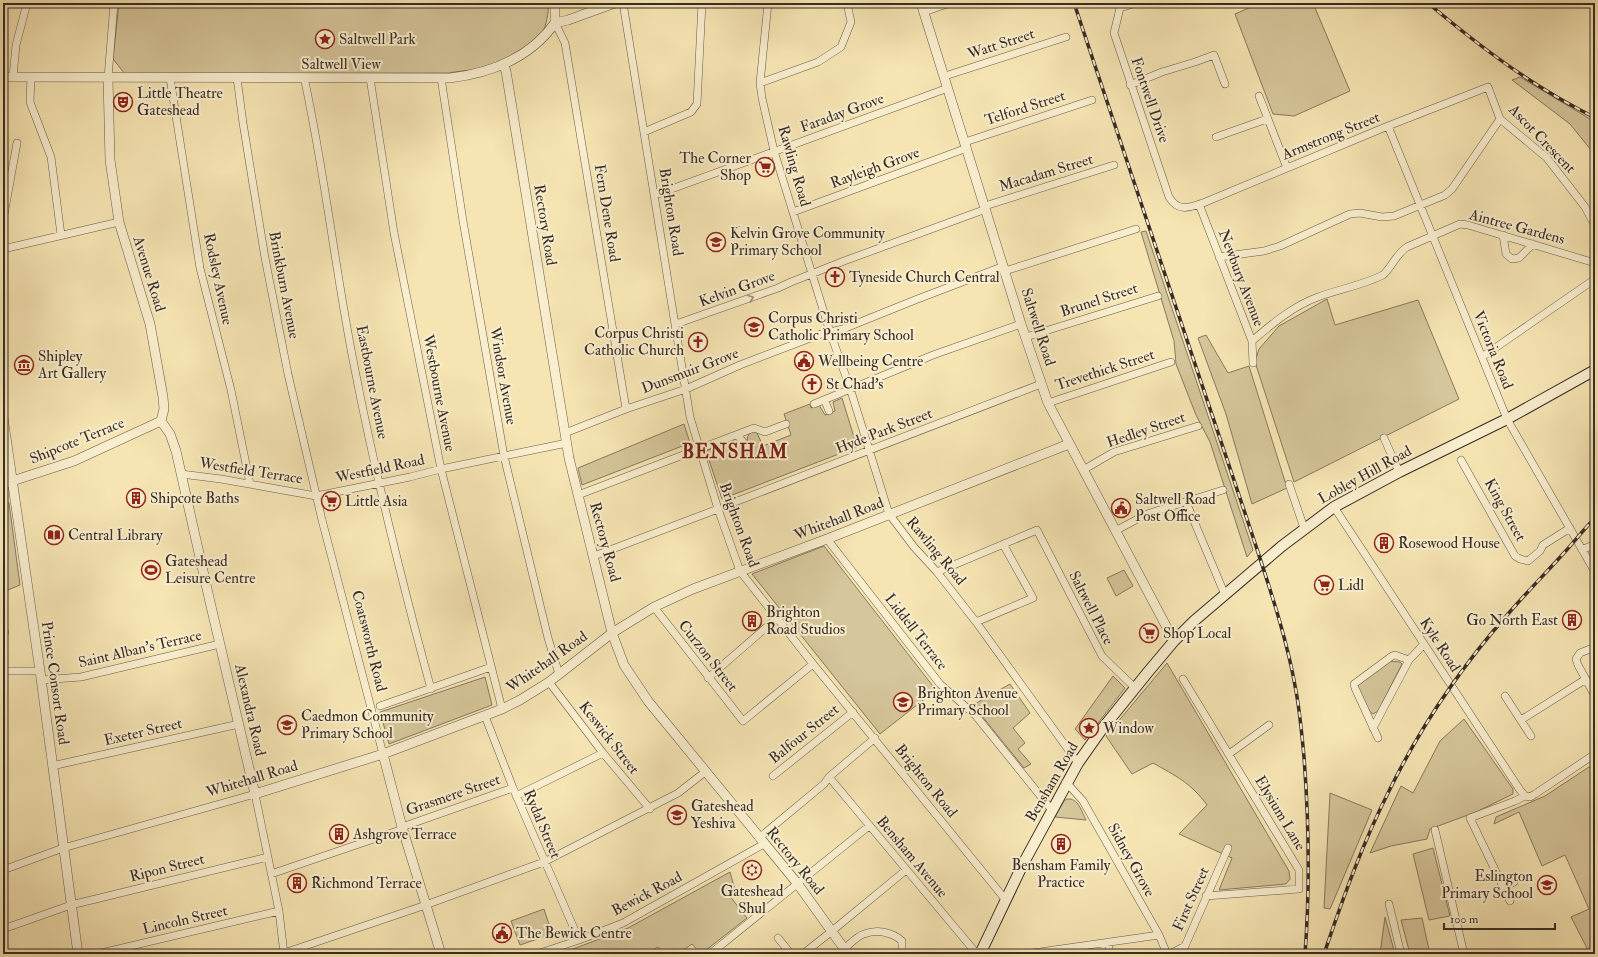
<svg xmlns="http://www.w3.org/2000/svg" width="1598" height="957" font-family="'IM FELL Double Pica',serif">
	<rect width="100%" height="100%" fill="#f6e5b3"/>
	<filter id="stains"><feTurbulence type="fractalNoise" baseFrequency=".005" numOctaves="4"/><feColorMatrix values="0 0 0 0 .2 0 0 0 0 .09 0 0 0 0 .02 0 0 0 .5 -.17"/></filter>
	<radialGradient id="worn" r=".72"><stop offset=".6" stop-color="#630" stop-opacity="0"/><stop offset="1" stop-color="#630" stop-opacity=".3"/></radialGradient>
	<path fill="#d6c69b" stroke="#867960" d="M119,3h430c-1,10 -2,22 -7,30 -12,17 -46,31 -66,36 -9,2 -18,2 -27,4l-324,1 -12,-15z
		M1260,3h53l37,88 -56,25 -21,-2 -38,-100z
		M1520,77l75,45v33l-25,-31 -58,-44z
		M1146,231l107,319 -6,7 -37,-115 -14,-27 -20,-51 -2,-23 -33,-109z
		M1327,299l8,26 83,-25 41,99 -165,83 -39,-120 4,-13 20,-23z
		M1206,335l22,38 21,-7 38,122 -35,16 -26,-90 -28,-76z
		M842,398l15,49 -135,52 -16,-48 27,-11 12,10 5,-5 -3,-4 1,-5 3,-4 5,-1 7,15 28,-11 -7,-21 26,-10 1,4 8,-3 6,10 10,-4 -2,-9z
		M684,424l6,19 -108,42 -4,-17z
		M3,499l6,4 11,82 -17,7z
		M824,546l112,144 -56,44 -128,-160z
		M1124,570l9,16 -17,10 -9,-18z
		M1389,661l11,1 2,2 -24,47 -5,3 -5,-4 -11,-24 3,-4z
		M1167,663l122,208 1,8 -4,5 -67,6 13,-32 -53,-24 28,-29c-16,-22 -31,-29 -54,-42l-21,11 -26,-38z
		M1113,676l12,12 -40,52 -10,-11z
		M485,677l7,28 -103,39 -9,-32z
		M1010,684l20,29 -17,15 12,15 -7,6 13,15 -7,4 -51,-63z
		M1464,719l49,70v5l-37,18 -46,17 -3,10 -36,7 -21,7 31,-67 12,7 27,-52z
		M1589,767l6,2v185h-5l-19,-37 18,-8 -24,-54 -23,11 -23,-54 -25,12 2,-7 49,-21z
		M1330,793l42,17 -42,99 -6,-1z
		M1067,799c12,-1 14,12 19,21l-31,-3 9,-16z
		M1433,848l17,68 -21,4 -16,-66z
		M730,872l5,18 -6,5 18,23 -46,36 -9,-10 -14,10h-15l-5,-7 -12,7h-86l68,-26z
		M544,909l8,25 -32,11 -9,-24z
		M1385,917l10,37h-15z
		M1422,918l8,36h-20l-9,-34z"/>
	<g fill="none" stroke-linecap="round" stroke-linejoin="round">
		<g stroke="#675a49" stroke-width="8">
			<path id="minor" d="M623,3l67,414 28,92 22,62 73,93 192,235
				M768,3l-8,80 2,15 12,53 56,181 20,56 39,126 25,33 23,25 39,50 102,141
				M1136,3l-16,5 -6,25 55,164c9,15 20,11 34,6l185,-77 100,-39 12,32 47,39 38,49 10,19
				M924,12l26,-9
				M555,23l10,20 61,366
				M945,76l121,-39
				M13,77l3,-32 11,-42
				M31,77l-1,25 21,55 10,78
				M304,77c21,96 31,193 50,288 21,109 48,217 77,324
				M108,78l6,-75
				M170,78l30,190 31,122 19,94
				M237,78l6,45 22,135 23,116 34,146 61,234
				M370,78l24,155 47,236 61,240
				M441,78l22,143 41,235 44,182 11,36
				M760,83l58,-21 23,-15 10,-25 -4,-19
				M1130,85l32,-13 33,-10 19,-7 11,29
				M1259,96l28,72
				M1388,126l119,293 88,153
				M644,132l47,-20 6,-8 5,-101
				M1216,137l51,-18
				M965,142l127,-42
				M655,195l293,-107
				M1199,204l53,137 1,22
				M985,206l129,-41
				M793,212l174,-64
				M3,220l14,-77
				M1503,235l3,19 6,5 7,-1 14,-14
				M3,249l116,-27
				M1219,257l45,-6 16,-5 70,-32 10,-1 22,4 12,-1 51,-21 7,-6 48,-70
				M1005,271l131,-42
				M676,324l102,-36 13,-6 53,-21 142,-52
				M1026,337l132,-41
				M1252,341c20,-17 41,-35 66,-44 22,-8 45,-12 65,-22 9,-8 13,-21 24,-28l53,-23 8,1 127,38
				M1482,357l113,-78
				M825,401l4,10
				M1048,403l123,-41
				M814,404l119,-49 88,-31
				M565,433l61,-24 60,-20 54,-24 81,-31 22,-5 72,-29 89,-34
				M737,435l9,10
				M1384,438l15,34
				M1461,460l54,96 5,3 8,2 12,-10 3,-6 27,-17
				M1083,470l31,-18 84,-26
				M181,474l40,5 95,17 94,-19 31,-8 126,-26
				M1289,484l15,44
				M578,495l176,-67 11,4 21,-8
				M735,502l306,-118
				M1186,502l39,93
				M1334,507l186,283 5,6
				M1115,531l32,-17 76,-24
				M827,539l113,145 36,32 75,93
				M1582,550l13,-6
				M594,556l124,-47
				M937,572l100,-42 65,126 33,32
				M654,607l89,114 70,-57
				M976,622l57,-24 -30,-54
				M3,633l2,-1
				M1595,647l-15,6 -4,6 2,6 17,31
				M3,671h37
				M708,678l69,-60
				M1183,679l116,191v19l-93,7
				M41,680l40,-3 139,-33
				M549,682l54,71 47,56
				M1505,696l26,40
				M380,706l111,-39
				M485,716l28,72 66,152
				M1521,720l65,-41
				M1373,728l36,-68 15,-16
				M1378,738l-23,-50 -1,-4 38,-28 3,-1 14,5
				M1229,754l40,-29
				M52,766l187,-42
				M773,776l80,-64
				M829,777l148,177
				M1066,782l17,19 76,134 8,19
				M516,796l87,-43
				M402,827l111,-39
				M1435,830l29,124
				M759,838l65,-54 5,-7 46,-39
				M3,870l60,-22 192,-54 24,117 5,43
				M271,874l132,-45
				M1503,887l11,-5
				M1510,901l-40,-83 45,-17 10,-5 5,1 5,-3 60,-40
				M1389,904l12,50
				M3,929l68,-24 197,-48
				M778,938l13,16
				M1108,942l2,12
				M844,949c6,-5 13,-13 20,-15 13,-5 28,-2 38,7v8l-2,5
				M284,953l136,-46 124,-45 134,-69 27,-21
				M97,954l182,-43
				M537,954l42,-14 44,-17 141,-79
				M710,954l159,-128
				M803,954l29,-23 74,-61
				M1026,954l133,-19
				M1170,954l15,-8 43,-98"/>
		</g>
		<g stroke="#675a49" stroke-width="10">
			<path id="tertiary" d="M921,3l100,321 27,79 126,238
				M555,23l13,-3 47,-17
				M555,23v-20
				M503,64l3,7 63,387 43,175 12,32 24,36 149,182 51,71
				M3,77l447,1c41,-5 80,-20 105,-55
				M108,78l2,82 9,62 31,102 13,73 1,12 -3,12 9,13 6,17 34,151 45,192 128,-40 119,-45 18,-9 29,-18 63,-49 42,-26 39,-18 134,-50 242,-95
				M3,417l37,254 38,283
				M3,484l71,-23 87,-40
				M383,754l19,73 39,127"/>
		</g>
		<g stroke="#372c26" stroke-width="12">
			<path id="secondary" d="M980,954l43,-90 55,-101 24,-34 46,-57 26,-31 20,-20 88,-75 52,-39 65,-35 108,-53 88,-49"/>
		</g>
		<use href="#minor" stroke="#f9eece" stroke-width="7"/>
		<use href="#tertiary" stroke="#f9eece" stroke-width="9"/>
		<use href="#secondary" stroke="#f9eece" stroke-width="10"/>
		<g stroke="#372c26" stroke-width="3.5">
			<path id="rail" d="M1074,3l178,531c17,52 35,104 44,157 4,22 6,44 8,66 5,66 6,131 1,197
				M1428,3c39,33 80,65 124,91 14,9 29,16 43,24
				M1324,954c19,-56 39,-112 66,-165 31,-63 72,-123 118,-175 18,-21 37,-40 55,-60 11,-12 21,-25 32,-36"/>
		</g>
		<use href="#rail" stroke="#f9eece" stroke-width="2" stroke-dasharray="6" stroke-linecap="butt"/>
	</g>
	<defs><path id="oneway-chevron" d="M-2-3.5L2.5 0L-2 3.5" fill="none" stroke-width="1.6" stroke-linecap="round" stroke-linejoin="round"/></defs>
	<use stroke="#988d7a" href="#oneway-chevron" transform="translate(751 298) rotate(-20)"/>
	<defs>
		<g id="sight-ring" transform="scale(1)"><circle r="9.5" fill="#f9eece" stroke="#8f2418" stroke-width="1.5"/><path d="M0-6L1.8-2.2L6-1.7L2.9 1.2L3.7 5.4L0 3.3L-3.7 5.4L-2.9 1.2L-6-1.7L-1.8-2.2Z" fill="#8f2418"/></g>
		<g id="theatre-ring" transform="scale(1)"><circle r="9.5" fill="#f9eece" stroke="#8f2418" stroke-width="1.5"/><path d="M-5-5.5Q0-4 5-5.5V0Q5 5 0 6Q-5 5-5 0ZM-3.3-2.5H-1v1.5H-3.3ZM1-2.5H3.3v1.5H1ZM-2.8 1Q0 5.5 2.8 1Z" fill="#8f2418"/></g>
		<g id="supermarket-ring" transform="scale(1)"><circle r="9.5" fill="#f9eece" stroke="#8f2418" stroke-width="1.5"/><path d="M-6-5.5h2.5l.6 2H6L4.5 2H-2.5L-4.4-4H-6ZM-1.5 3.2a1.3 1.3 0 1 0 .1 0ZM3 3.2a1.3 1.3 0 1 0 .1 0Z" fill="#8f2418"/></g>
		<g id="school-ring" transform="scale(1)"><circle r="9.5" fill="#f9eece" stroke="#8f2418" stroke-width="1.5"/><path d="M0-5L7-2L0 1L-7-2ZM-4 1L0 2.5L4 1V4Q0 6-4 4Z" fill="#8f2418"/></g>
		<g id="church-ring" transform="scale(1)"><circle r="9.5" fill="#f9eece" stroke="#8f2418" stroke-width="1.5"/><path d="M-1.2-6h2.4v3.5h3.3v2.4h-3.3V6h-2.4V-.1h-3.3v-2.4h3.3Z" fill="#8f2418"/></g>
		<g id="civic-ring" transform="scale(1)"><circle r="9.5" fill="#f9eece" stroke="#8f2418" stroke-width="1.5"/><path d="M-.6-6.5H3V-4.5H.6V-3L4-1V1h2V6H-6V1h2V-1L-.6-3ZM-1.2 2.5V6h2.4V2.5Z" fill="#8f2418"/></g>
		<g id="museum-ring" transform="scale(1)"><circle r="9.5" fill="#f9eece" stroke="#8f2418" stroke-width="1.5"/><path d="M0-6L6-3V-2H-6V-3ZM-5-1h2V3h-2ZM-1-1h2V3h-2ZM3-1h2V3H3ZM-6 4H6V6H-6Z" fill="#8f2418"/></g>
		<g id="building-ring" transform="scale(1)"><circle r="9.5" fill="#f9eece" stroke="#8f2418" stroke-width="1.5"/><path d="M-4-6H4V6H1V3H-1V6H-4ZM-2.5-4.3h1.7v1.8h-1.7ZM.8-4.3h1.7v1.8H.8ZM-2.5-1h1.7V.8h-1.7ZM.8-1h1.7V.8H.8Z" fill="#8f2418"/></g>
		<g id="library-ring" transform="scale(1)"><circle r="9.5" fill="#f9eece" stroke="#8f2418" stroke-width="1.5"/><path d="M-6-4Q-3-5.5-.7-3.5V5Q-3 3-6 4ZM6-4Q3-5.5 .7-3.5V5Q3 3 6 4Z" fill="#8f2418"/></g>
		<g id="stadium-ring" transform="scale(1)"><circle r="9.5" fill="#f9eece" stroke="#8f2418" stroke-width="1.5"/><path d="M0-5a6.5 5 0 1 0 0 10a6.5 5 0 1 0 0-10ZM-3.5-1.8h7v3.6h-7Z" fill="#8f2418"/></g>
		<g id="university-ring" transform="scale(1)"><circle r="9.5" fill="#f9eece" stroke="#8f2418" stroke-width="1.5"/><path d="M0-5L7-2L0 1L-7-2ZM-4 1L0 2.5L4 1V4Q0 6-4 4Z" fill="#8f2418"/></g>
		<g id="synagogue-ring" transform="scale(1)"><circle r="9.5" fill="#f9eece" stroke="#8f2418" stroke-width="1.5"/><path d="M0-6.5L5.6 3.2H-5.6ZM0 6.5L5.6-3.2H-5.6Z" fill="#8f2418"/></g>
	</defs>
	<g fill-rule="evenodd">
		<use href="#sight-ring" x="325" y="39"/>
		<use href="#theatre-ring" x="123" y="102"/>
		<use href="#supermarket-ring" x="765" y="167"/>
		<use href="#school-ring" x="716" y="242"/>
		<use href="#church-ring" x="835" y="277"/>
		<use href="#school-ring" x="754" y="327"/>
		<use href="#church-ring" x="698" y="342"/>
		<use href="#civic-ring" x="804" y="361"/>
		<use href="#museum-ring" x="24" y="365"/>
		<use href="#church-ring" x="812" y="384"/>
		<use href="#building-ring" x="136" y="498"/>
		<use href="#supermarket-ring" x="331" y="501"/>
		<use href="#civic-ring" x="1121" y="508"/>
		<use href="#library-ring" x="54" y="535"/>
		<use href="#building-ring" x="1384" y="543"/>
		<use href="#stadium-ring" x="151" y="570"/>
		<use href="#supermarket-ring" x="1324" y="585"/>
		<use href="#building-ring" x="1572" y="620"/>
		<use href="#building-ring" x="752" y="621"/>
		<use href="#supermarket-ring" x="1149" y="633"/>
		<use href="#school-ring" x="903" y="702"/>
		<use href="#school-ring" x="287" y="725"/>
		<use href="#sight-ring" x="1089" y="728"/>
		<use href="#university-ring" x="677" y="815"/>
		<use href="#building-ring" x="339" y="834"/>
		<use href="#building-ring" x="1061" y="844"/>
		<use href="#synagogue-ring" x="752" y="870"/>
		<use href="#building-ring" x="297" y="883"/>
		<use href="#school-ring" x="1547" y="885"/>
		<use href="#civic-ring" x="502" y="933"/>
	</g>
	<g text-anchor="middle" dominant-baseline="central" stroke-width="4" stroke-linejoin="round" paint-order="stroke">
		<g font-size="15" fill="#372c26" stroke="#f9eece" text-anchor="start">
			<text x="339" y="39">Saltwell Park</text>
			<text x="137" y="93">Little Theatre<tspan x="137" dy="17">Gateshead</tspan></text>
			<text x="751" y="158" text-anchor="end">The Corner<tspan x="751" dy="17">Shop</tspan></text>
			<text x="730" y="233">Kelvin Grove Community<tspan x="730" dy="17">Primary School</tspan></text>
			<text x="849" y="277">Tyneside Church Central</text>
			<text x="768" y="318">Corpus Christi<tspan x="768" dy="17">Catholic Primary School</tspan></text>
			<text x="684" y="333" text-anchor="end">Corpus Christi<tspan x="684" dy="17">Catholic Church</tspan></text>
			<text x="38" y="356">Shipley<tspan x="38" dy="17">Art Gallery</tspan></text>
			<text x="818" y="361">Wellbeing Centre</text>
			<text x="826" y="384">St Chad's</text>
			<text x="150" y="498">Shipcote Baths</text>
			<text x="1135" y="499">Saltwell Road<tspan x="1135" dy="17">Post Office</tspan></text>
			<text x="345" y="501">Little Asia</text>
			<text x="68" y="535">Central Library</text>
			<text x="1398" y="543">Rosewood House</text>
			<text x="165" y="561">Gateshead<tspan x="165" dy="17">Leisure Centre</tspan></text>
			<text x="1338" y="585">Lidl</text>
			<text x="766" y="612">Brighton<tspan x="766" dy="17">Road Studios</tspan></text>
			<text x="1558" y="620" text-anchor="end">Go North East</text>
			<text x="1163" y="633">Shop Local</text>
			<text x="917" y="693">Brighton Avenue<tspan x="917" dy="17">Primary School</tspan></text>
			<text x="301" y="716">Caedmon Community<tspan x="301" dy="17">Primary School</tspan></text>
			<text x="1103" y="728">Window</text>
			<text x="691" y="806">Gateshead<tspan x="691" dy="17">Yeshiva</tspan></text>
			<text x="353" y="834">Ashgrove Terrace</text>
			<text x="1061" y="865" text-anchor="middle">Bensham Family<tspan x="1061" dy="17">Practice</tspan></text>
			<text x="1533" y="876" text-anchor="end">Eslington<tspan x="1533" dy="17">Primary School</tspan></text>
			<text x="311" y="883">Richmond Terrace</text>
			<text x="752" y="891" text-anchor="middle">Gateshead<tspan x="752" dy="17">Shul</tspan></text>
			<text x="516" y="933">The Bewick Centre</text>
		</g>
		<g font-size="15" fill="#372c26" stroke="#f9eece">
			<text transform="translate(1001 44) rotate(-18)">Watt Street</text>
			<text x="341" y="64">Saltwell View</text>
			<text transform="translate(1150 100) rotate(71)">Fontwell Drive</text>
			<text transform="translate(1025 108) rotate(-18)">Telford Street</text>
			<text transform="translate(842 113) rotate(-20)">Faraday Grove</text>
			<text transform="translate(1331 136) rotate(-22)">Armstrong Street</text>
			<text transform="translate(1542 139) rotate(46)">Ascot Crescent</text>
			<text transform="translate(794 166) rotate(74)">Rawling Road</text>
			<text transform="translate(875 168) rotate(-20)">Rayleigh Grove</text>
			<text transform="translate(1046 173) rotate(-17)">Macadam Street</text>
			<text transform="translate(671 212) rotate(81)">Brighton Road</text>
			<text transform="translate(607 213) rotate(81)">Fern Dene Road</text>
			<text transform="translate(545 225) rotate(81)">Rectory Road</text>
			<text transform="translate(1517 227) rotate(15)">Aintree Gardens</text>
			<text transform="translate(149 274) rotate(73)">Avenue Road</text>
			<text transform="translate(1241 278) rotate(69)">Newbury Avenue</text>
			<text transform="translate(218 279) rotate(78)">Rodsley Avenue</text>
			<text transform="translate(284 285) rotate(79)">Brinkburn Avenue</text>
			<text transform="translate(737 289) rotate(-20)">Kelvin Grove</text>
			<text transform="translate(1099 300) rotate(-18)">Brunel Street</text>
			<text transform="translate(1038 327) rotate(72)">Saltwell Road</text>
			<text transform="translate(1493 350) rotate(68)">Victoria Road</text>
			<text transform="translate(1105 370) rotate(-18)">Trevethick Street</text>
			<text transform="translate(690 371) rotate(-21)">Dunsmuir Grove</text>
			<text transform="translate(503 376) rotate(80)">Windsor Avenue</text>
			<text transform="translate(372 382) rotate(79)">Eastbourne Avenue</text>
			<text transform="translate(439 393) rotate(79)">Westbourne Avenue</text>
			<text transform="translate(1146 430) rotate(-19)">Hedley Street</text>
			<text transform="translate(884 431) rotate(-21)">Hyde Park Street</text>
			<text transform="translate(77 441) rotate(-22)">Shipcote Terrace</text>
			<text transform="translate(380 469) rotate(-12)">Westfield Road</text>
			<text transform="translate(251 471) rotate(9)">Westfield Terrace</text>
			<text transform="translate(1365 475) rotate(-29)">Lobley Hill Road</text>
			<text transform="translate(1505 510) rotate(61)">King Street</text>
			<text transform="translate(839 519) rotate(-21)">Whitehall Road</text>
			<text transform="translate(739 525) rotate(70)">Brighton Road</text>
			<text transform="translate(605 542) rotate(75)">Rectory Road</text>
			<text transform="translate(936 551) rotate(50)">Rawling Road</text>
			<text transform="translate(1091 608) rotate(63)">Saltwell Place</text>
			<text transform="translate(916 632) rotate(52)">Liddell Terrace</text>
			<text transform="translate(369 641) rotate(76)">Coatsworth Road</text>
			<text transform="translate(1440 645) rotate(57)">Kyle Road</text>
			<text transform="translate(140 649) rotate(-13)">Saint Alban's Terrace</text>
			<text transform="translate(708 656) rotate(52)">Curzon Street</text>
			<text transform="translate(547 662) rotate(-35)">Whitehall Road</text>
			<text transform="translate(55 683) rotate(82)">Prince Consort Road</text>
			<text transform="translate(250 710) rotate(77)">Alexandra Road</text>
			<text transform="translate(143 732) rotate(-13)">Exeter Street</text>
			<text transform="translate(804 734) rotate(-39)">Balfour Street</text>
			<text transform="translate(609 738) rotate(52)">Keswick Street</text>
			<text transform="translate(252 779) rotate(-17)">Whitehall Road</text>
			<text transform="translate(926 781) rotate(51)">Brighton Road</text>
			<text transform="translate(1052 782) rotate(-60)">Bensham Road</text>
			<text transform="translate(453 795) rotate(-19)">Grasmere Street</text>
			<text transform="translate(1280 813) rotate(59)">Elysium Lane</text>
			<text transform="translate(542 824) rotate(67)">Rydal Street</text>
			<text transform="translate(912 857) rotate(50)">Bensham Avenue</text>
			<text transform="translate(1131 860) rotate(61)">Sidney Grove</text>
			<text transform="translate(795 861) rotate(51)">Rectory Road</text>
			<text transform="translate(167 868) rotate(-14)">Ripon Street</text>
			<text transform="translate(647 894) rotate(-28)">Bewick Road</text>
			<text transform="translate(1191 899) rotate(-66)">First Street</text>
			<text transform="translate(185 920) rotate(-13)">Lincoln Street</text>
		</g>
		<g font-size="19" font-weight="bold" letter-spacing="1" fill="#7a1f14" stroke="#f9eece">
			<text x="735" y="452">BENSHAM</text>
		</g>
	</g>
	<rect width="1598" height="957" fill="none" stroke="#f6e5b3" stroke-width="16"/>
	<rect x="4" y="4" width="1590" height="949" fill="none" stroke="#372c26" stroke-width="2"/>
	<rect x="8" y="8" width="1582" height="941" fill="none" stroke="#372c26"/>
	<path d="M1444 923v6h111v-6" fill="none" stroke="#372c26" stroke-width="2"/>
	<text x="1450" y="923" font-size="12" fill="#372c26" stroke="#f9eece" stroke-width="3" paint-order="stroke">100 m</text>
	<rect width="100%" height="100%" filter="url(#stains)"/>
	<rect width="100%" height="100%" fill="url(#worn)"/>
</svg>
